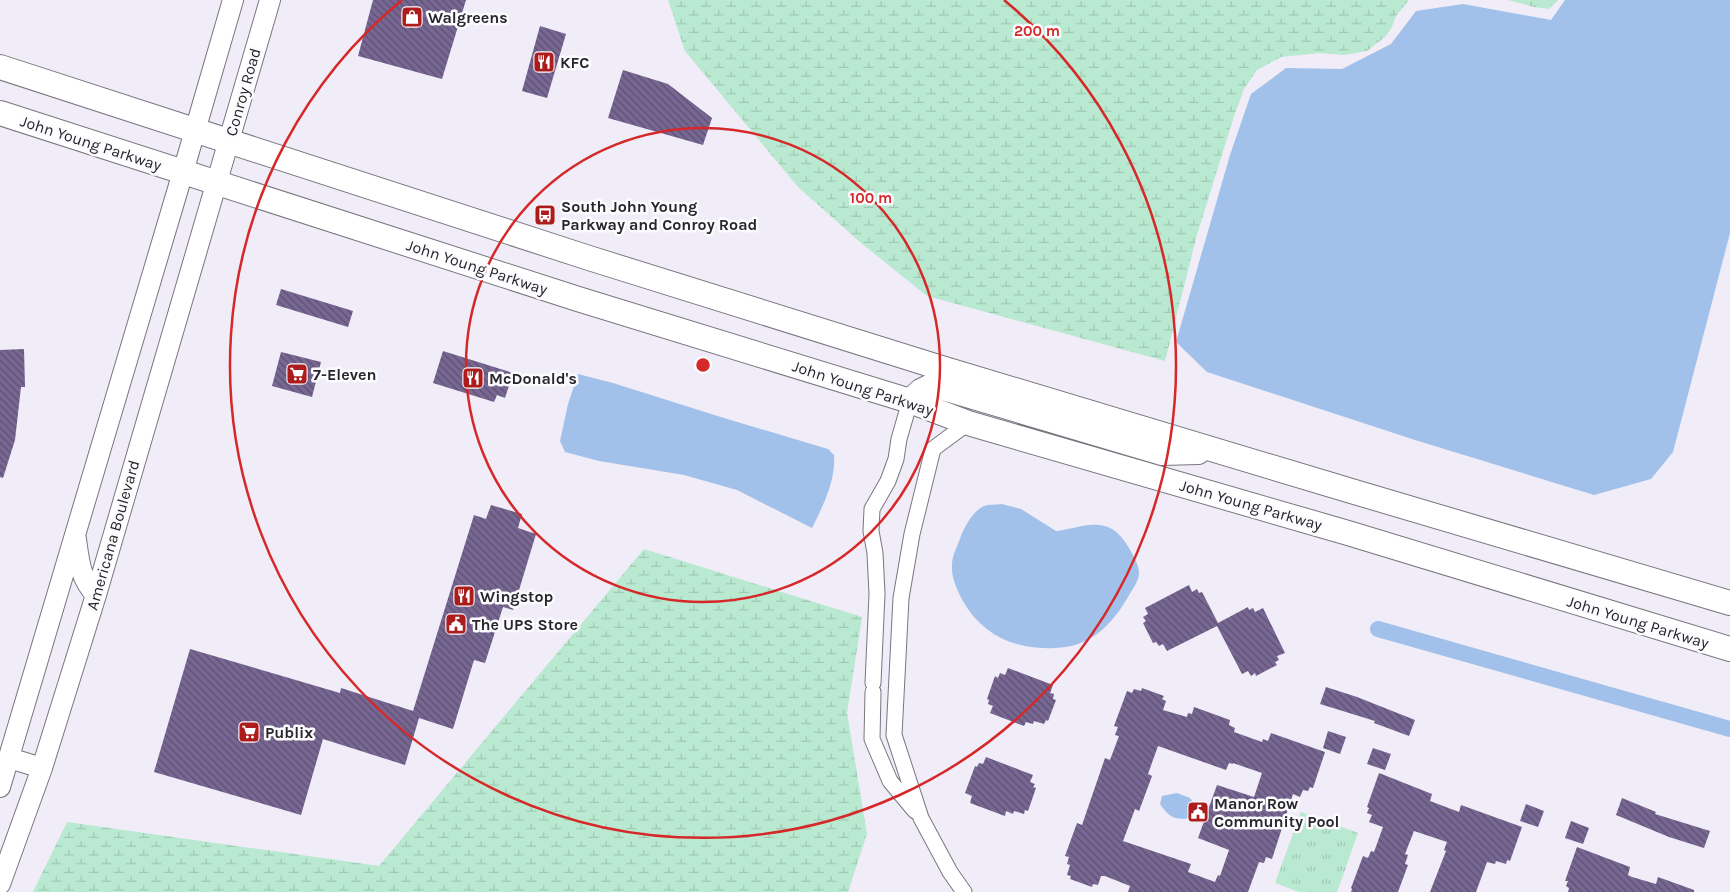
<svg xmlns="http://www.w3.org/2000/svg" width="1730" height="892" font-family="Karla,sans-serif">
	<defs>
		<pattern id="grass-tufts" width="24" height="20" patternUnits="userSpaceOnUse" patternTransform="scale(1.25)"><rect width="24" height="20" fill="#b9e9d0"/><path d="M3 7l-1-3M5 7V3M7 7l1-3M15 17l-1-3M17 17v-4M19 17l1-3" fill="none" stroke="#9fc8b3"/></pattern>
		<pattern id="wetland-marsh" width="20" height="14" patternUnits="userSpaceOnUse" patternTransform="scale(1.25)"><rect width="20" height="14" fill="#b9e9d0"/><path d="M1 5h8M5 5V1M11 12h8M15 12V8" fill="none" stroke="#9fc8b3"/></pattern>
		<pattern id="building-back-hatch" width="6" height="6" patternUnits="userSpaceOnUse" patternTransform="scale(1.25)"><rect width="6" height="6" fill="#776792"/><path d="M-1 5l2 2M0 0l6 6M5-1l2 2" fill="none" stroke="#5c5071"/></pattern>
	</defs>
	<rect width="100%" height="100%" fill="#f0ecf8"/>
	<path fill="url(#grass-tufts)" d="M1301,812l57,21 -21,59h-38l-24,-9z"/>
	<path fill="url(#wetland-marsh)" d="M668,0h741l-13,16 -4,11 -6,9 -19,15 -23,4 -25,-2 -38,4 -24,13 -13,19 -10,27 -37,119 -32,126 -238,-65 -66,-53 -63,-56 -113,-136z
		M1508,0h50l-9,9 -15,-2z
		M644,549l218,68 -15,96 20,121 -19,58h-815l34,-70 312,44z"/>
	<path fill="#a2c1ea" d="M1565,0h165v233l-57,219 -22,27 -57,16 -179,-55 -208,-68 -31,-30 54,-187 21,-61 35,-26 56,1 49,-25 25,-33 47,-7 88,16z
		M578,374l35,9 111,35 104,31 6,6c2,25 -11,51 -22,73l-75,-38 -53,-15 -85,-14 -34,-9 -5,-11 8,-37z
		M1002,504l19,5 35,22c18,-2 39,-12 56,-2 7,4 13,12 17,19 4,7 10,17 10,25 0,8 -7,17 -11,24 -17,29 -38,50 -73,51 -40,2 -73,-13 -92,-47 -6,-11 -12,-24 -11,-36 0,-10 6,-20 9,-29 4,-10 12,-25 23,-30 4,-2 13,-1 18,-2z
		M1177,793l13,5 8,12 -3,7c-18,4 -25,2 -35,-13l2,-8z"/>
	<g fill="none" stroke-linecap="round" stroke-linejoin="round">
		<path stroke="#a2c1ea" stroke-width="16" d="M1378,629l352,100"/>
	</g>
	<path fill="url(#building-back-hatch)" fill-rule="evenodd" d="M373,0h93l-24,79 -84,-23z
		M540,26l26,8 -19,64 -25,-7z
		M623,70l45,14 44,34 -9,27 -95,-27z
		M281,289l72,22 -5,16 -72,-22z
		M24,349l1,38h-4l-6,53 -12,38 -3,-1v-127z
		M443,351l70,22 -8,25 -8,-3 -3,7 -61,-19z
		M281,352l40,10 -9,35 -40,-11z
		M491,505l31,9 -4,14 18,6 -23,76 -10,-3 -18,56 -11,-3 -21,69 -34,-11 -14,47 -82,-26 -22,76 -147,-43 36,-123 150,44 1,-5 72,23 61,-196 12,4z
		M1189,585l3,7 5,-3 2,4 3,-1 16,31 30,-16 1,3 4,-2 2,4 8,-4 22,45 -8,3 2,4 -4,2 2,3 -21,11 -1,-3 -4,3 -3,-5 -6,3 -25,-48 -50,25 -4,-7 -4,2 -3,-4 -3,1 -10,-20 3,-2 -3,-4 5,-3 -3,-6z
		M1008,668l45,17 -3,8 4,1 -1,5 3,1 -8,21 -2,-1 -2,4 -10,-3 -1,3 -7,-2 -2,4 -34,-13 3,-7 -5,-2 1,-4 -2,-1 8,-23 3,2 2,-5 5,2z
		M1326,687l31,10 58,23 -6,16 -35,-13 1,-2 -55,-17z
		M1142,688l22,8 -2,3 4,2 -3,9 24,7 1,-4 4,1 2,-7 36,13 -1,5 6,3 -1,4 28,10 1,-3 5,2 3,-8 54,19 -12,36 -3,-1 -2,4 -5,-1 -3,7 -7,-3 -21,65 -6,-2 -2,6 -5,-1 -11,30h-120l2,-6 -25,-10h-4l-3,9 -5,-1 -1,3 -22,-8 1,-3 -4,-1 3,-10 -3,-1 2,-7 -4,-1 12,-33 5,2 23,-67 5,2 9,-24 -4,-1 3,-8 -4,-1 13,-35 5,2 2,-4 7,2zM1158,746l68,24 3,-7 4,1v-1l29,10 -8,24 -37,-12 -19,53 31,12 -9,26 -2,-1 -3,7 -27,-10 3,-8 -68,-23 12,-32 4,2 13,-35 -4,-2z
		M1328,731l18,6 -6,17 -17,-6z
		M1373,748l18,6 -6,16 -18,-6z
		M986,757l47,18 -3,7 5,2 -2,3 3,1 -8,23 -3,-1 -1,4 -10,-3 -1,3 -7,-3 -1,5 -35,-13 2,-7 -7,-3 10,-27 2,1 2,-4 4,1z
		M1379,773l53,21 -2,7 29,11 2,-7 61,22 -12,34 -3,-1 -1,4 -10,-3 -1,3 -8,-2 -11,30h-46l16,-41 -2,-1 3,-8 -33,-11 -9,23 3,1 -3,9 3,1 -10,27h-47l1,-3 -1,-1 12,-32 5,2 3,-7 3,1 9,-25 -14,-5 3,-7 -5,-2 2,-5 -2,-1z
		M1622,798l34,14 -1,2 55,17 -6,17 -35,-11 -53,-22z
		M1526,804l18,7 -6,16 -18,-6z
		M1571,821l18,7 -6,16 -18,-6z
		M1577,847l53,20 -2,8 4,2 24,7 2,-7 36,13v2h-126l1,-4 -3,-2 2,-5h-3z"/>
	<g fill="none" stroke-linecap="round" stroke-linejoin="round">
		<g stroke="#7a7681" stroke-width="17">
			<path id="minor" d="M873,683l4,-89 -2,-41 -4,-22 1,-22 16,-28 8,-22 3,-20 11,-38
				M873,692l-1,47 18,42 25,30
				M964,892l-14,-20 -29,-54 -27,-83 7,-137 11,-64 21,-85 35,-26"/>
		</g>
		<g stroke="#7a7681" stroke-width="22">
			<path id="secondary" d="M76,539c3,22 4,39 20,56
				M9,758l33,10
				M0,787l183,-615 50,-172
				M0,884l42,-116 54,-173 174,-595"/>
		</g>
		<g stroke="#7a7681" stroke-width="26">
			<path id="trunk" d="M0,67l589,191 349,109 420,126 372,110
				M0,113l578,186 332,102 58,22 380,110 382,116
				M910,401l11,-10 12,-6 229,68 36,-1"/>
		</g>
		<use href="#minor" stroke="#fff" stroke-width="15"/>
		<use href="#secondary" stroke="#fff" stroke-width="20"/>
		<use href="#trunk" stroke="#fff" stroke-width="24"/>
	</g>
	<g fill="none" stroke="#d62828" stroke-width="2.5">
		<circle cx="703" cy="365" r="237"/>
		<path d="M1004 0A473 473 0 1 1 402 0"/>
	</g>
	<defs>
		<g id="shop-square" transform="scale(1.125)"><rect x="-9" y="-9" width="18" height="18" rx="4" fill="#ad1c1c" stroke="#fcfbfe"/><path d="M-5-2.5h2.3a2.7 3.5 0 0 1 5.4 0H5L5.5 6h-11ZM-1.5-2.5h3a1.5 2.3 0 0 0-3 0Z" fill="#fff"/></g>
		<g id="restaurant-square" transform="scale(1.125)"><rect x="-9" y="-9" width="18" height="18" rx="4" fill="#ad1c1c" stroke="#fcfbfe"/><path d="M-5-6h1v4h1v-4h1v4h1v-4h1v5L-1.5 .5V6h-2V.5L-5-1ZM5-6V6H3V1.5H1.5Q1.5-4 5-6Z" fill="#fff"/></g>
		<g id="bus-square" transform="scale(1.125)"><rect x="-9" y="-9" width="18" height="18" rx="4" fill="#ad1c1c" stroke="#fcfbfe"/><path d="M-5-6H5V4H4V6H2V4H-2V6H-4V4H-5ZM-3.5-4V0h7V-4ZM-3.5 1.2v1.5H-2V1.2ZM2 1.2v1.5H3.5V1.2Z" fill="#fff"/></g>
		<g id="supermarket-square" transform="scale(1.125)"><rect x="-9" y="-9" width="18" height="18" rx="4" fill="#ad1c1c" stroke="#fcfbfe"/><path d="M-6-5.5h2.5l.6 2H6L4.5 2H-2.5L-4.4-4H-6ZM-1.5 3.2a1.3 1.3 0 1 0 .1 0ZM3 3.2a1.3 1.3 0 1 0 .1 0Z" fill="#fff"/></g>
		<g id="civic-square" transform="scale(1.125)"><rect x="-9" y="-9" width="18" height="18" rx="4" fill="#ad1c1c" stroke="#fcfbfe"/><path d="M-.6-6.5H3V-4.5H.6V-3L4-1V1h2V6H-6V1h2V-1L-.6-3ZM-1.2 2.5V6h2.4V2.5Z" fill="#fff"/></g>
	</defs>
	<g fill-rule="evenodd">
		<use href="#shop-square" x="412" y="17"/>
		<use href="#restaurant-square" x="544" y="62"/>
		<use href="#bus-square" x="545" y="215"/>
		<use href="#supermarket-square" x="297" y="374"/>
		<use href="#restaurant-square" x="473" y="378"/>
		<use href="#restaurant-square" x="464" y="596"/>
		<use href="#civic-square" x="456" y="624"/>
		<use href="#supermarket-square" x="249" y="732"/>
		<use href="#civic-square" x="1198" y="812"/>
	</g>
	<g text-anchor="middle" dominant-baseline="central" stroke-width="5" stroke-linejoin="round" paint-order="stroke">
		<g font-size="16" font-weight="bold" fill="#28262b" stroke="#fcfbfe" text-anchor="start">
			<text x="428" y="17">Walgreens</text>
			<text x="560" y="62">KFC</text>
			<text x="561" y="206">South John Young<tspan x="561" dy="18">Parkway and Conroy Road</tspan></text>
			<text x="313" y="374">7-Eleven</text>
			<text x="489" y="378">McDonald's</text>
			<text x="480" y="596">Wingstop</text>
			<text x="472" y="624">The UPS Store</text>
			<text x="265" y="732">Publix</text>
			<text x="1214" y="803">Manor Row<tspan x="1214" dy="18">Community Pool</tspan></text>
		</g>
		<g font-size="16" fill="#28262b" stroke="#fcfbfe">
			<text transform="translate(243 92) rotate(-74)">Conroy Road</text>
			<text transform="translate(91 143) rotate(18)">John Young Parkway</text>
			<text transform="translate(477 267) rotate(18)">John Young Parkway</text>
			<text transform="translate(863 388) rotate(18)">John Young Parkway</text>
			<text transform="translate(1251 505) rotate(16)">John Young Parkway</text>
			<text transform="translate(113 535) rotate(-74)">Americana Boulevard</text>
			<text transform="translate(1638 622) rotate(17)">John Young Parkway</text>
		</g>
	</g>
	<circle cx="703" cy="365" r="8" fill="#d62828" stroke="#fcfbfe" stroke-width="2.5"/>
	<g font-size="15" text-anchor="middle" font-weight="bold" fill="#d62828" stroke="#fcfbfe" stroke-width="5" stroke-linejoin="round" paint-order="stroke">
		<text x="1037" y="36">200 m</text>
		<text x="871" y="203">100 m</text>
	</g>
</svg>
